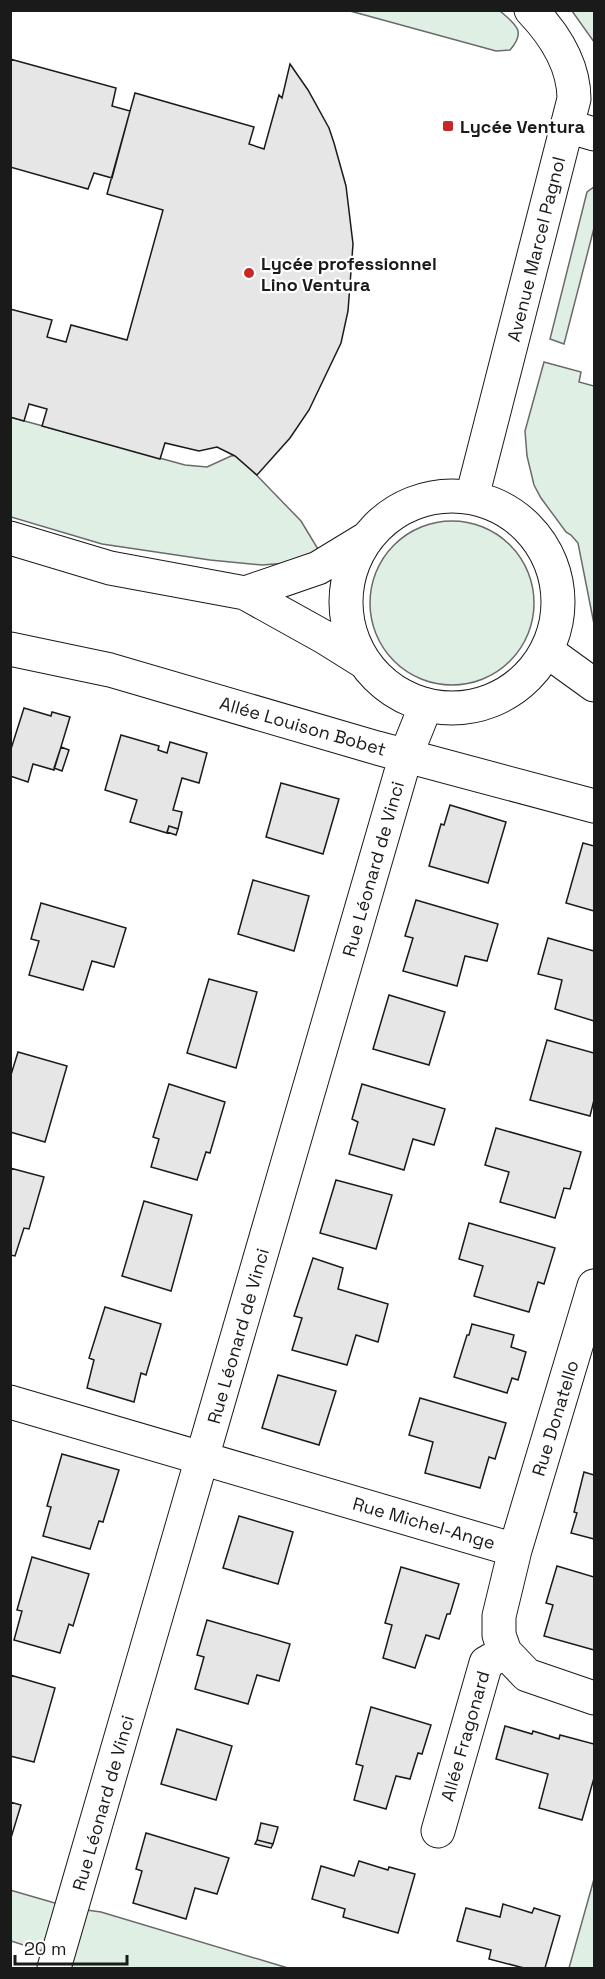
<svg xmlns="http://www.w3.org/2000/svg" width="605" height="1979" font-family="'Space Grotesk',sans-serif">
	<rect width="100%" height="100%" fill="#fff"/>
	<path fill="#e0efe3" stroke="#6a6a6a" stroke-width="1.5" d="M350,11h150c15,13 27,20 10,39l-14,1z
		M572,11h22v31z
		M594,187v41l-30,116 -14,-5 37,-147z
		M544,362l37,10 -2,10 15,4v238l-16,-81 -7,-8 -5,-3 -25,-34 -7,-13 -7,-29 -2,-25z
		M10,417l175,48 22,2 24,-11 6,-1 64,66 17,28 -18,13 -38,3 -52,-5 -108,-16 -91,-27z
		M370 603a82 82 0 1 1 164 0a82 82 0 1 1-164 0Z
		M594,1879v89h-25z
		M10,1890l62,18 29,4 187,56h-233l3,-12 -47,-15z"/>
	<path fill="#e6e6e6" stroke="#1a1a1a" stroke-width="1.5" d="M10,59l106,29 -4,18 18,5 -18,67 -18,-5 -6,16 -78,-22z
		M290,64l18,26 21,38 5,15 12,43 7,58 -5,67 -7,32 -32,67 -19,28 -33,37 -22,-19 -18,-9 -18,4 -34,-8 -5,16 -118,-33 5,-17 -18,-5 -5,17 -14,-4v-108l42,11 -5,17 19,5 5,-17 56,15 36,-130 -56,-16 28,-101 119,34 -5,17 15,5 15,-54 3,3z
		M24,708l27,8 1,-4 18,5 -16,53 -21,-6 -5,18 -18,-6v-24z
		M121,735l38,11 -1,4 9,3 3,-11 37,11 -8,30 -17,-5 -9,32 9,2 -4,17 -9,-3 -2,7 -37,-11 7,-22 -32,-10z
		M61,747l8,3 -7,21 -8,-3z
		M281,783l58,16 -16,55 -57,-17z
		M450,805l56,17 -18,61 -59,-17 12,-42 3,1z
		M169,826l9,3 -2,6 -9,-3z
		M583,843l11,3v65l-28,-8z
		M253,880l56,16 -15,55 -56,-17z
		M416,900l82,24 -11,37 -22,-5 -8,30 -54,-15 10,-33 -8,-2z
		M41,903l85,25 -12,39 -22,-6 -9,29 -54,-15 10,-34 -8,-2z
		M548,938l46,13v70l-39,-12 7,-29 -24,-6z
		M209,979l48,13 -21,76 -49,-15z
		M389,995l56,17 -16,53 -56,-16z
		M547,1040l47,13v47l-4,16 -60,-16z
		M18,1052l49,14 -22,76 -35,-10v-54z
		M169,1084l56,18 -15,51 -4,-1 -9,28 -46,-13 8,-28 -6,-2z
		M362,1084l83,25 -11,36 -21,-6 -9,31 -55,-16 9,-32 -6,-3z
		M496,1128l85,24 -11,37 -6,-1 -9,30 -55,-16 9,-30 -24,-7z
		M10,1168l34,9 -15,52 -5,-1 -9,28 -5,-1z
		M336,1180l56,15 -16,54 -56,-16z
		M144,1201l48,14 -21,76 -49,-15z
		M469,1223l86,25 -11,36 -6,-2 -9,30 -55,-16 9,-30 -24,-7z
		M313,1258l30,10 -5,21 50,15 -10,38 -22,-7 -9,30 -55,-15 10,-32 -8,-2z
		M105,1307l56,17 -15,51 -5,-2 -7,29 -47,-14 7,-28 -5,-2z
		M472,1324l42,11 -3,12 15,5 -8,28 -6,-2 -5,15 -53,-16 13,-42h2z
		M278,1375l58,16 -17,54 -57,-17z
		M420,1398l86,25 -11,36 -6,-2 -9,31 -55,-15 8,-31 -24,-7z
		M62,1454l57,16 -16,52 -4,-1 -9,28 -47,-13 8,-29 -4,-1z
		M584,1472l10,3v64l-23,-6 6,-20 -3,-1z
		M239,1516l54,16 -15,52 -55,-16z
		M32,1557l57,17 -16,52 -4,-2 -9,29 -46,-13 8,-29 -5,-1z
		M557,1566l37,11v73l-50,-14 9,-31 -7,-2z
		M401,1567l58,17 -9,30h-3l-8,25 -13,-4 -11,33 -32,-10 9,-33 -7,-2z
		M207,1620l83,24 -11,37 -22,-6 -9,29 -53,-15 9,-32 -7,-2z
		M10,1675l45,13 -21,74 -24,-6z
		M371,1707l60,18 -9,29 -4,-1 -8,26 -14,-3 -10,33 -32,-9 9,-34 -7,-2z
		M505,1726l27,8 1,-3 26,8 1,-4 34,9v34l-12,42 -43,-12 9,-34 -52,-15z
		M177,1729l55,17 -16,54 -55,-16z
		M10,1802l11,3 -11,36z
		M261,1823l17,4 -5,17 -16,-4z
		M146,1833l83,25 -12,36 -22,-6 -9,31 -53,-16 9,-32 -6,-2z
		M257,1840l16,4 -2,4 -16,-4z
		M359,1861l29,9 1,-3 26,7 -17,59 -55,-16 2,-8 -33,-10 9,-33 33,10z
		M503,1904l29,9 2,-5 26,8 -15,52h-21l-35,-9 2,-9 -34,-9 9,-33 34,9z"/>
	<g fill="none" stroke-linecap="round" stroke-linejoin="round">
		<g stroke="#1a1a1a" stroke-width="35">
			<path id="minor" d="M567,126l27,8
				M472,497l102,-398c0,-35 -20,-65 -43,-89
				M10,649l100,21 267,78 217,58
				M594,1286l-79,264 -16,66v19l6,17 22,23 67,23
				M10,1402l505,148
				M438,1831l48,-168 19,-11
				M54,1968l352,-1213 20,-50"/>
		</g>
		<g stroke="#1a1a1a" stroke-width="35">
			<path id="secondary" d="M346 602a106 106 0 1 1 212 0a106 106 0 1 1-212 0Z
				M10,538l100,30 135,25 79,44 40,25
				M245,593l73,-25 46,-28
				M547,651l47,34"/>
		</g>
		<use href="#minor" stroke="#fff" stroke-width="33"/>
		<use href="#secondary" stroke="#fff" stroke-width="33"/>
	</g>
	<g fill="#c62828" stroke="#fff" stroke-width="2">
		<rect x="442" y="120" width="12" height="12" rx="3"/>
		<circle cx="249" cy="273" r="6"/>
	</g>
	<g text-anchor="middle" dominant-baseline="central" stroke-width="4.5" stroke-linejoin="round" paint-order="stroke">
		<g font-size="18" font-weight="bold" fill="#1a1a1a" stroke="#fff" text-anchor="start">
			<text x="460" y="126">Lycée Ventura</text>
			<text x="261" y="263">Lycée professionnel<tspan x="261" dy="21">Lino Ventura</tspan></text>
		</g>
		<g font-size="18" fill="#1a1a1a" stroke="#fff">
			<text transform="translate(536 249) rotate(-76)">Avenue Marcel Pagnol</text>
			<text transform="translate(303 726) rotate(16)">Allée Louison Bobet</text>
			<text transform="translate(373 869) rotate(-74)">Rue Léonard de Vinci</text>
			<text transform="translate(238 1336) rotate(-74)">Rue Léonard de Vinci</text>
			<text transform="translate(555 1418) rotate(-73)">Rue Donatello</text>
			<text transform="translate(424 1523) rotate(16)">Rue Michel-Ange</text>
			<text transform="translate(465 1736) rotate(-74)">Allée Fragonard</text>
			<text transform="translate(103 1803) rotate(-74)">Rue Léonard de Vinci</text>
		</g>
	</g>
	<rect width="605" height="1979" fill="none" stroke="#1a1a1a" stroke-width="24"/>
	<path d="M15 1955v9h112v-9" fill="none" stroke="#1a1a1a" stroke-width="3"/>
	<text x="24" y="1955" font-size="18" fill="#1a1a1a" stroke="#ffffff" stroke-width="4.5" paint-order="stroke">20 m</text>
</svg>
